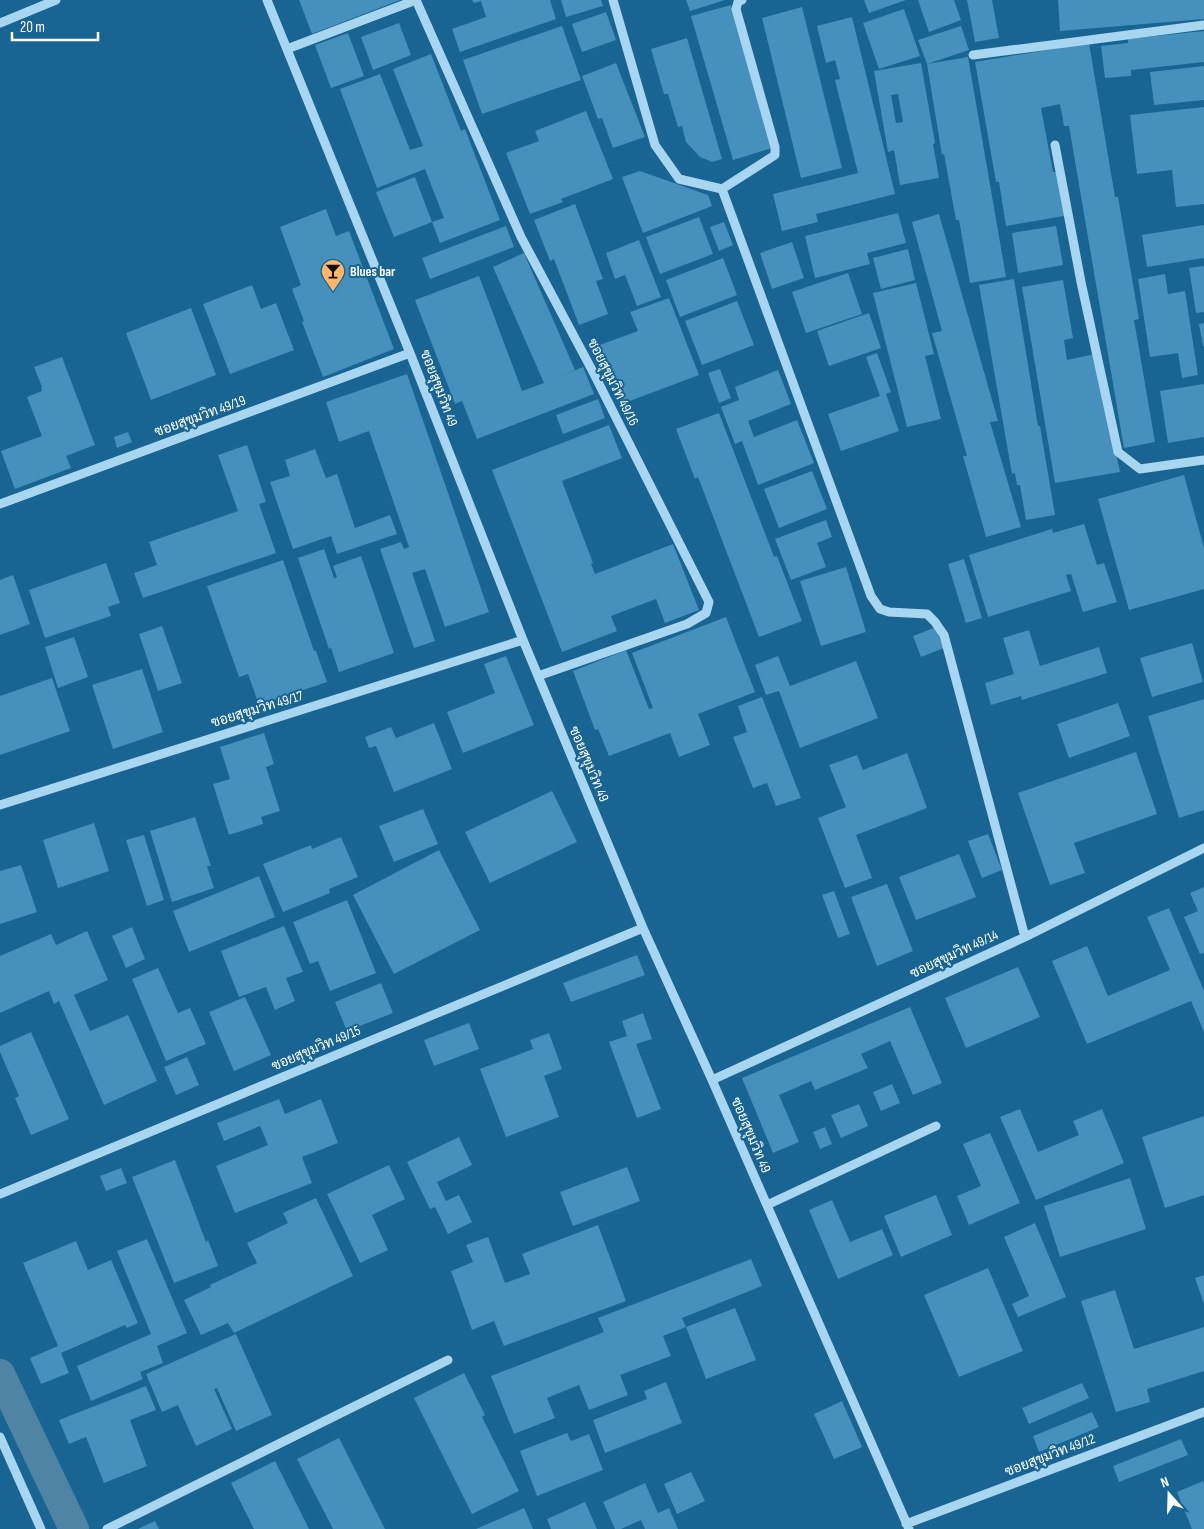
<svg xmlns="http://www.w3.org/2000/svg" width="1204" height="1529" font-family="'Sofia Sans Condensed',Sarabun,sans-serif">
	<rect width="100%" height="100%" fill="#186492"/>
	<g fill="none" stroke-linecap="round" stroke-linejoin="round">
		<path stroke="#4f84a4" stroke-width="30" d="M0,1374l74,155"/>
	</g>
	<path fill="#4590bc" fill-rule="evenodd" d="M299,0h101l-88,34z
		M472,0h78l6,19 -96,33 -8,-23 34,-12 -5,-16 -7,2z
		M561,0h40l2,6 -37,11z
		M686,0h39l-35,11z
		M864,0h42l-37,13z
		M918,0h36l7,20 -32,12z
		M967,0h25l7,38 -24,4z
		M1058,0h146v19l-144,12z
		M731,5l41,143 -39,12 -42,-144z
		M802,7l40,161 -41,10 -39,-160z
		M904,9l16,47 -41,13 -16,-46z
		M606,12l10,28 -34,12 -10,-28z
		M852,17l43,177 -79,20 2,8 -36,9 -9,-37 85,-21 -23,-93 5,-1 -5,-19 -9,3 -9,-37z
		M399,23l12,32 -38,15 -12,-33z
		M562,26l19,54 -99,34 -19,-54z
		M961,26l8,24 -42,14 -9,-24z
		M1204,31v31l-73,8v6l-26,2 -4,-32 27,-3v-4z
		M348,33l16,43 -33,12 -16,-43z
		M687,38l35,121 -10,3 -12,-5 -14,-15 -4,-16 -4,1 -10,-33h-4l-13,-45z
		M1089,43l26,154h3l21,122 -5,1 21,122 -31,6 -55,-322h-5l-4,-22 -19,4 12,64h3l8,44 -58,10 -7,-44h-3l-21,-120z
		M431,54l30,77 4,-2 35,91 -60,23 -8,-21 12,-4 -19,-49 -48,19 -37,-99 40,-15 30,76 13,-4 -30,-77z
		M968,57l38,220 -36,6 -11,-63h-3l-12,-66 -2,1 -15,-91z
		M616,63l29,74 -32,11 -11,-30 -4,1 -16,-43z
		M921,63l14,80 -2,1 6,34 -39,7 -6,-35 -6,2 -14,-81zM898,94l5,28 -7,1 -5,-28z
		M1204,66v34l-50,5 -4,-33z
		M1204,107v97l-28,3 -4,-37 -35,4 -7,-59z
		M586,111l27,68 -52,20 2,3 -33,12 -24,-61 33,-12 -4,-10z
		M640,171l68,24 4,11 -69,27 -21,-56z
		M415,177l17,45 -38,15 -18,-45z
		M575,204l28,75 -7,2 12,33 -29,11 -25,-66 -4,2 -16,-41z
		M326,209l10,27 13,-5 45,118 -71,28 -21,-55 2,-1 -12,-32 9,-4 -21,-58z
		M898,213l8,30 -39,10 3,11 -55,14 -10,-42z
		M939,214l59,207 -8,1 31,105 -35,10 -23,-81h4l-35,-123 10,-2 -30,-109z
		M699,217l14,37 -53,20 -14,-37z
		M724,222l9,23 -14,6 -9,-24z
		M1204,225v33l-57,9 -5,-32z
		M506,226l8,21 -84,32 -8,-21z
		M1056,226l7,39 -45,8 -6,-40z
		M639,240l22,57 -24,9 -12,-31 -10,4 -9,-26z
		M792,242l12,36 -32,11 -12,-36z
		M908,249l7,31 -34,9 -8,-31z
		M524,253l51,117 -16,7 24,-10 11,27 -117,45 -15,-38 -7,3 -40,-104 64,-24 43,115 22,-8 -51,-116z
		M723,258l14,37 -57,22 -14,-37z
		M1204,266v46l-8,1 -7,-45z
		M848,273l14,41 -56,19 -14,-41z
		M1165,274l3,20 17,-3 13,84 -16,3 -4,-25 -28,4 -12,-78z
		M1014,279l24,147h2l15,89 -29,5 -6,-35h-3l-2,-12 -3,1 -33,-189z
		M1063,280l10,58 -9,2 3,20 28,-6 25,118 -65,11 -33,-196z
		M916,283l18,71 -9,2 16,63 -34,8 -34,-134z
		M252,285l9,24 15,-6 18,47 -64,24 -27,-70z
		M669,298l30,77 -80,30 -22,-59 41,-15 -8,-19z
		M737,301l17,44 -52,20 -17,-44z
		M191,308l25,67 -65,25 -25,-67z
		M869,313l12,35 -52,18 -12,-35z
		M1204,323v23h-1l-4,-22z
		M877,353l14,39 -5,2 13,37 -58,20 -13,-37 52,-18 -14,-39z
		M62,357l33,88 -29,11 5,12 -56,21 -14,-38 41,-15 -15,-39 15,-6 -1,-3 1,-1 -8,-20z
		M720,369l11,29 -12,5 -11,-30z
		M778,370l13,34 -43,17 6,16 43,-17 17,43 -56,22 -16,-44 -7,3 -14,-37 18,-7 -4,-13z
		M407,374l82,238 -44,15 -20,-58 -13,4 23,68 -21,7 -34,-99 21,-7 3,7 5,-2 -40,-116 -30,11 -13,-40z
		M1204,384v53l-36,6 -8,-52z
		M598,399l7,19 -42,16 -7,-19z
		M719,413l55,144 3,-1 25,65 -43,16 -61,-160 -3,2 -19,-50z
		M609,425l13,33 -60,23 31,82 -2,1 4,10 78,-30 26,66 -34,13 -9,-24 -45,17 6,15 -55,21 -70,-182z
		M128,432l4,10 -15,6 -3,-11z
		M247,445l19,57 -7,2 17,49 -133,45 -9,-25 23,-8 -8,-23 89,-31 -20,-56z
		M315,449l11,29 11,-4 18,54 35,-13 7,19 -60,20 -6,-18 -38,13 -23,-67 20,-6 -5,-16z
		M812,471l15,38 -48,19 -15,-39z
		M1184,475l20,73v41l-75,21 -31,-111z
		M826,520l6,17 -15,6 9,24 -35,13 -16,-41z
		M1084,524l13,41 7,-2 13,39 -34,10 -12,-38 -5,1 5,16 -83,26 -19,-62 83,-26 1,4z
		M324,549l10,29 3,-1 -4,-11 28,-10 33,97 -55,19 -8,-24 -2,1 -31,-91z
		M964,559l18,59 -16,5 -18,-59z
		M283,560l31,91h2l11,31 -68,23 -11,-31 -9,3 -32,-91z
		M106,563l14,40 -12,4 3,9 -66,22 -16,-48z
		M846,567l20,65 -45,14 -21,-65z
		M13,575l17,49 -30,11v-55z
		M726,617l29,75 -57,22 12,31 -31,12 -9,-24 -61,23 -11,-27 -3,1 -22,-59 53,-21 23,59 4,-1 -21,-55z
		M162,626l20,57 -24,8 -19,-57z
		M936,627l8,21 -23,9 -8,-21z
		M1029,630l11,36 59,-19 8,26 -85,27 -1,-4 -30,9 -6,-22 29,-9 -11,-36z
		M74,637l14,40 -30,11 -13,-41z
		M1192,643l11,39 -51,15 -12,-39z
		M506,656l28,69 -71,28 -16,-41 48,-19 -11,-29z
		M778,656l12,30 66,-25 22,57 -78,30 -21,-57 -13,4 -11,-30z
		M142,669l21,63 -50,17 -21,-64z
		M52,678l18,53 -70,24v-59z
		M762,697l39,101 -25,8 -9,-23 -14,5 -20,-51 14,-5 -9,-26z
		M1204,699v111l-25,8 -31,-102z
		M1118,703l12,33 -61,22 -12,-34z
		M434,723l18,46 -58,23 -18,-46 -7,2 -4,-11 26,-10 5,11z
		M264,733l10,31 -8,3 14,44 -19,6 2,7 -34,11 -16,-51 17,-5 -10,-32z
		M1136,752l21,62 -83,29 11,30 -35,12 -32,-92z
		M907,753l20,55 -71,27 16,43 -27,10 -27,-70 28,-11 -17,-42 28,-10 6,15z
		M552,791l25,51 -87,41 -25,-51z
		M423,809l15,35 -44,18 -15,-36z
		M195,817l16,49h-4l7,22 -42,14 -22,-71z
		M94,823l15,48 -51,17 -15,-48z
		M988,834l14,36 -20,8 -14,-37z
		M144,835l20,65 -17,6 -21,-66z
		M341,837l17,40 -29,12 1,4 -47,19 -20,-48 48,-19 1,4z
		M439,850l41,80 -86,44 -41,-79z
		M959,854l17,43 -60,23 -17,-43z
		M21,865l16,47 -37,12v-53z
		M259,876l16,41 -86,35 -16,-41z
		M887,884l26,67 -36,15 -26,-69z
		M1204,887v66l-4,1 -16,-37 14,-6 -8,-18z
		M834,891l16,43 -12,4 -16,-43z
		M347,900l29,73 -46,18 -12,-30 -8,3 -17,-42z
		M1169,908l35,83v41l-13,-31 -104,43 -35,-83 35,-15 21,50 62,-26 -23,-53z
		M284,926l19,46 -17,6 9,23 -20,9 -9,-23 -27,10 -18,-46z
		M132,927l13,32 -19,9 -14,-32z
		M87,931l21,49 -34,15 16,36 38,-16 29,66 -53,24 -45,-104 -5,3 -5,-13 -49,22v-57l51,-22 5,11z
		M637,955l8,20 -74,27 -8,-19z
		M1018,967l22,50 -74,31 -21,-50z
		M158,968l20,45 12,-5 16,36 -40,17 -34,-82z
		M381,983l12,30 -46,18 -12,-29z
		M245,997l26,58 -37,16 -25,-59z
		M910,1007l32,76 -29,12 -23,-54 -29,13 7,14 -53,22 -4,-9 -32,14 20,47 -26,11 -31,-75z
		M643,1013l9,26 -16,5 25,65 -24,9 -28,-76 18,-6 -5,-15z
		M469,1023l10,26 -45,17 -10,-26z
		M31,1032l38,87 -38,16 -16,-37 4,-2 -19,-44v-6z
		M549,1033l13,36 -18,7 15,41 -53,20 -26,-68 53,-20 -3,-9z
		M187,1057l12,28 -23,10 -12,-28z
		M892,1084l8,19 -19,8 -8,-19z
		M279,1099l6,15 36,-15 17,44 -36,14 10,26 -77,30 -19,-47 52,-21 -8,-19 -36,15 -7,-18z
		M859,1104l9,22 -27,12 -10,-23z
		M1020,1109l18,43 41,-17 -6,-14 29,-12 22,54 -88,37 -36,-83z
		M1204,1116v79l-39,13 -23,-71z
		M825,1127l7,17 -12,5 -7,-17z
		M990,1133l30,70 -51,22 -12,-29 24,-10 -18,-42z
		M459,1137l13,28 -35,17 9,19 13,-6 13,27 -24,12 -13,-27 -5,2 -23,-47z
		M175,1160l31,82 2,-2 10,26 -44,17 -42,-106z
		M389,1165l16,34 -33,16 16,35 -28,13 -33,-69z
		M627,1167l13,34 -67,25 -13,-34z
		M121,1168l6,15 -21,8 -6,-15z
		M1130,1178l16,51 -86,28 -16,-51z
		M936,1195l16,40 -51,22 -17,-41z
		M316,1198l37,78 -119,57 -6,-10 -27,12 -17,-35 27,-13 -1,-2 47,-22 -10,-20 41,-20 -5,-10z
		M832,1200l18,42 32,-13 11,26 -55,24 -29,-69z
		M1035,1223l31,74 -48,20 -6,-13 17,-8 -25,-59z
		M598,1225l28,76 -122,45 -10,-25 -22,9 -21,-59 22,-9 -7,-17 22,-8 17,46 25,-9 -8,-20z
		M147,1239l40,94 -30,13 6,17 -23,9 3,7 -52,22 -14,-35 74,-32 -34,-83z
		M76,1241l12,29 23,-10 27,63 -11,5 -2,-3 -64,28 8,20 -28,11 -11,-26 28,-12 -35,-83z
		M751,1259l11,27 -80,32 4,9 -23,9 8,20 -51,19 8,20 -39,15 -10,-25 -32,13 8,20 -41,16 -23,-58 113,-44 -6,-14z
		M988,1268l35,83 -64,26 -35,-82z
		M1204,1275v29l-9,-26z
		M1115,1290l19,59 70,-22v44l-57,18 3,13 -34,10 -35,-111z
		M735,1308l21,52 -50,19 -20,-52z
		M236,1334l36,81 -36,16 -19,-43 -3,1 18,40 -36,17 -18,-41 -16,7 -16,-38z
		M464,1373l21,42 -3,2 37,74 -47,23 -58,-116z
		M666,1382l16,41 -77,30 -12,-33 54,-21 -3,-8z
		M1082,1383l7,15 -60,26 -7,-16z
		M146,1386l10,24 -26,10 17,46 -43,17 -18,-46 -17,7 -10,-24z
		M842,1401l20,46 -28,12 -20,-45z
		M1092,1412l7,15 -60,25 -6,-16z
		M567,1433l4,8 18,-7 14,36 -66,26 -17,-45z
		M339,1438l46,91h-52l-36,-70z
		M1181,1439l7,16 -69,27 -6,-16z
		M275,1461l34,68h-55l-23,-46z
		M691,1472l14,29 -28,13 -13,-30z
		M1203,1481l1,4v44h-12l-15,-37z
		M645,1483l13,30 11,-5 9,21h-33l-4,-9 -20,9h-6l-12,-27z
		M585,1502l12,27h-46l-4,-10z
		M524,1508l9,21h-57z
		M155,1521l4,8h-21z"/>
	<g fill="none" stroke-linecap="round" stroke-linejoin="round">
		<path stroke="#a8d6f0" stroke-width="9" d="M267,0l143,353 113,287 120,288 69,152 197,449
			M416,0l105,237 71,133 117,232 -3,11 -19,11 -149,52
			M613,0l42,145 24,34 43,10 149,407 9,13 9,3 38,2 8,8 9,13 81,302
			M0,23l56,-23
			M287,49l129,-49
			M973,55l231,-30
			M1055,145l26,137 37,170 22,17 64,-9
			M722,189l53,-34v-8l-39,-138 2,-7 4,-2
			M0,504l410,-151
			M0,805l523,-165
			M712,1080l313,-143 179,-89
			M0,1194l643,-266
			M767,1205l169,-79
			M0,1437l41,92
			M906,1524l298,-112
			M107,1529l341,-169"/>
	</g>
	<defs>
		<g id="bar-pin" transform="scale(1.25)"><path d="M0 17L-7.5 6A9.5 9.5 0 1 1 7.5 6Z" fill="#ffb767" stroke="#186492"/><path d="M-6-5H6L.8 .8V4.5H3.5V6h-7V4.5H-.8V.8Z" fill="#111"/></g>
	</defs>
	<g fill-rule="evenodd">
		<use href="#bar-pin" x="333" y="271"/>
	</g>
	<g text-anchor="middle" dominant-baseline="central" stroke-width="4" stroke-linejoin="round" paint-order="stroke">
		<g font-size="14" font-weight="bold" fill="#fff" stroke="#186492" text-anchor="start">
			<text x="350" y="271">Blues bar</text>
		</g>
		<g font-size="14" fill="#fff" stroke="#186492">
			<text transform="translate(613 382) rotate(63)">ซอยสุขุมวิท 49/16</text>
			<text transform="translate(439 388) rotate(69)">ซอยสุขุมวิท 49</text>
			<text transform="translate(200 416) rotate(-20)">ซอยสุขุมวิท 49/19</text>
			<text transform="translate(257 709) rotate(-17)">ซอยสุขุมวิท 49/17</text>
			<text transform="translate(589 764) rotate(67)">ซอยสุขุมวิท 49</text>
			<text transform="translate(954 954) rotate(-25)">ซอยสุขุมวิท 49/14</text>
			<text transform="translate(316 1048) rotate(-23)">ซอยสุขุมวิท 49/15</text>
			<text transform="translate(751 1135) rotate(67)">ซอยสุขุมวิท 49</text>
			<text transform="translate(1050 1455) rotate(-21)">ซอยสุขุมวิท 49/12</text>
		</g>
	</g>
	<g transform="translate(1169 1494) rotate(340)" stroke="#186492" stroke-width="4" paint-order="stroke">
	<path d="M0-4L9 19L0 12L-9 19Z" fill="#ffffff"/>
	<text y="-8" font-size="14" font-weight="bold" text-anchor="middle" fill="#ffffff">N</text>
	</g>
	<path d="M12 32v8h86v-8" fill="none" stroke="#ffffff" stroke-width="2.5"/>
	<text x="20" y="32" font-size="15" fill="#ffffff" stroke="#186492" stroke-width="4" paint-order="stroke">20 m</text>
</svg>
